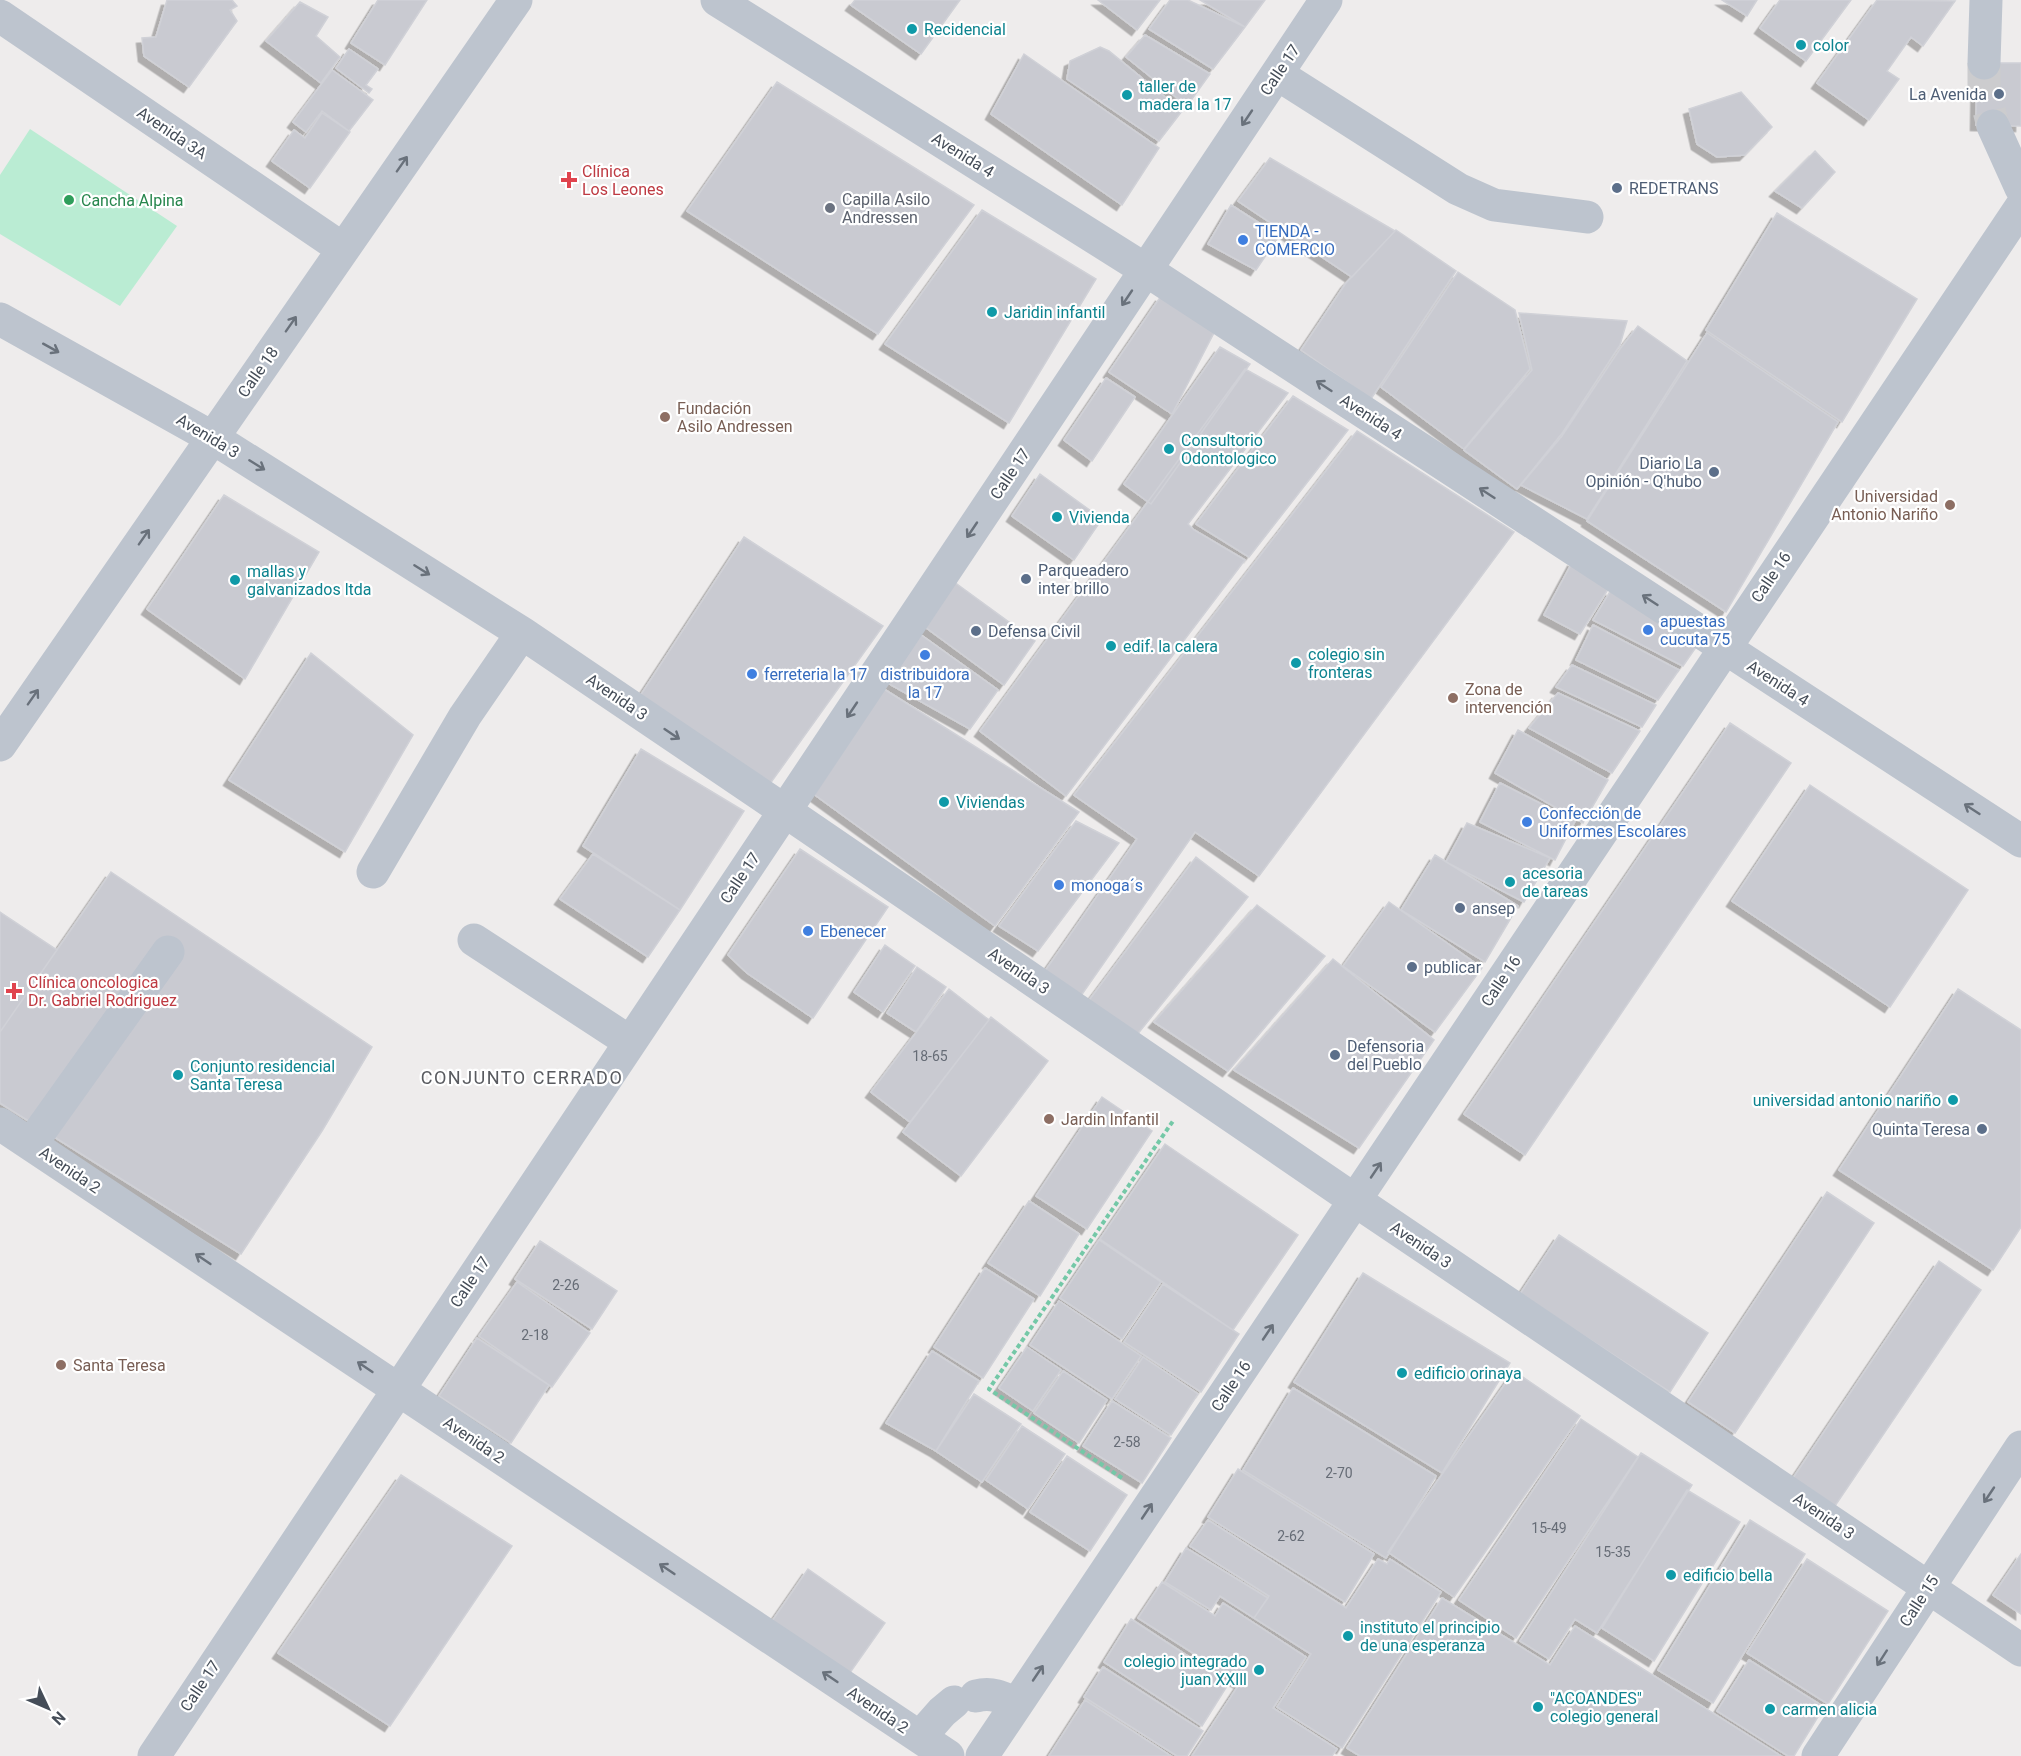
<svg xmlns="http://www.w3.org/2000/svg" width="2021" height="1756" font-family="Roboto,sans-serif">
	<defs>
		<filter id="shadow"><feDropShadow dx="-5.5" dy="5.5" stdDeviation="0" flood-color="#0004"/></filter>
	</defs>
	<rect width="100%" height="100%" fill="#eeecec"/>
	<path fill="#baecd3" d="M30,129l147,97 -57,80 -120,-72v-59z"/>
	<path fill="#c9cad1" stroke="#d0d1d7" stroke-width="1.5" filter="url(#shadow)" d="M167,0h65l5,6 -7,4 7,11 -48,66 -45,-31 -2,-18 14,-1z
		M378,0h49l-42,65 -34,-22z
		M855,0h105l-39,54 -70,-49z
		M1098,0h62l-23,30z
		M1170,0h18l57,27 -32,42 -64,-40z
		M1200,0h65l-20,27z
		M1722,0h35l-10,16z
		M1780,0h71l-45,61 -46,-33z
		M1877,0l78,1 -32,45 -12,-9 -24,34 12,8 -30,41 -52,-37z
		M300,2l28,15 -12,19 24,21 -19,26 -55,-42z
		M1145,35l65,39 -23,32 -61,-49z
		M1100,47l9,4 73,60 -23,30 -92,-62 3,-18z
		M349,49l29,20 -12,16 6,4 -3,4 -33,-25z
		M1024,54l135,94 -37,57 -131,-91z
		M1977,63h44v63l-45,-1z
		M332,70l41,30 -24,31 -27,-20 -16,21 -13,-10z
		M777,82l197,123 -96,129 -191,-123z
		M1741,92l31,35 -27,28 -28,2 -20,-13 -8,-35z
		M322,113l28,19 -40,56 -38,-27 22,-31 11,8z
		M1815,151l20,21 -33,36 -27,-17z
		M1270,158l125,73 -43,46 -114,-76z
		M1231,205l48,31 -23,34 -48,-26z
		M982,210l114,69 -87,144 -124,-79z
		M1777,213l140,86 -75,123 -136,-92z
		M1396,230l60,41 -85,128 -70,-49 45,-67z
		M1458,272l57,38 15,59 -66,80 -83,-62z
		M1161,296l56,31 -45,87 -63,-42z
		M1519,313l108,8 -7,24 -57,87 -46,57 -53,-39 68,-80z
		M1638,326l49,35 -100,158 -66,-34 41,-49 58,-87z
		M1707,333l131,89 -112,190 -139,-91z
		M1220,347l30,17 -99,140 -27,-20z
		M1245,369l43,24 -100,131 6,6 51,30 -179,236 -86,-65z
		M1106,378l29,19 -43,64 -28,-21z
		M1293,396l55,34 -99,127 -53,-33z
		M1357,431l157,101 -255,344 -64,-44 -119,171 -36,-25 97,-139 -63,-44z
		M1040,474l62,45 -28,41 -62,-44z
		M224,495l95,57 -74,127 -98,-70z
		M744,537l139,89 -116,162 -127,-92z
		M1573,561l39,22 -32,51 -36,-19z
		M946,576l89,65 -31,44 -87,-64z
		M1611,590l90,50 -18,26 -90,-46z
		M1593,625l86,45 -21,30 -82,-40z
		M914,630l84,60 -28,39 -86,-48z
		M311,653l102,82 -68,117 -116,-72z
		M1572,665l84,40 -14,22 -86,-40z
		M879,686l200,126 -84,114 -184,-134z
		M1558,693l82,38 -28,42 -83,-45z
		M1730,723l61,40 -266,392 -61,-41z
		M1518,730l90,50 -25,43 -88,-50z
		M641,749l103,62 -64,99 -97,-64z
		M1500,783l75,38 -20,39 -75,-38z
		M1810,785l158,105 -78,117 -158,-106z
		M1076,821l43,22 -81,108 -39,-25z
		M1467,823l83,35 -26,44 -78,-40z
		M800,849l88,58 -75,111 -66,-45 -19,-18z
		M593,854l87,56 -32,47 -88,-58z
		M1435,855l83,51 -33,56 -84,-52z
		M1196,857l52,40 -112,139 -52,-29z
		M111,872l261,175 -50,84 -81,123 -241,-151v-71z
		M1389,902l93,66 -47,64 -92,-66z
		M1257,905l68,51 -97,115 -74,-49z
		M0,912l57,38 -57,82z
		M885,945l30,21 -32,46 -29,-20z
		M1333,959l101,81 -75,108 -125,-78z
		M917,967l29,20 -30,45 -29,-19z
		M949,989l40,31 -79,102 -39,-30z
		M1958,989l63,41v197l-28,43 -154,-100z
		M991,1017l57,44 -87,115 -58,-44z
		M1102,1097l50,34 -65,98 -51,-33z
		M1165,1144l133,91 -65,95 -133,-91z
		M1827,1192l47,31 -139,210 -47,-31z
		M1029,1201l50,33 -39,62 -52,-33z
		M1559,1235l149,98 -38,59 -150,-98z
		M1099,1240l62,42 -39,57 -62,-41z
		M540,1241l77,50 -25,38 -77,-50z
		M1939,1261l42,29 -146,216 -42,-28z
		M985,1268l49,31 -51,79 -49,-31z
		M1363,1273l147,90 -68,110 -148,-91z
		M517,1282l73,51 -38,54 -73,-51z
		M1163,1284l76,50 -38,58 -77,-50z
		M1059,1301l82,55 -29,43 -82,-54z
		M477,1338l72,47 -38,58 -72,-47z
		M1027,1347l34,23 -28,41 -34,-23z
		M932,1351l47,30 -43,70 -50,-28z
		M1143,1357l55,37 -27,41 -56,-36z
		M1063,1371l44,29 -28,43 -45,-30z
		M1514,1371l66,45 -126,181 -66,-45z
		M1293,1388l143,88 -50,82 -143,-88z
		M974,1394l47,30 -39,58 -46,-31z
		M1112,1401l59,37 -29,45 -59,-37z
		M1581,1419l57,38 -122,181 -57,-38z
		M1022,1426l43,28 -37,55 -42,-29z
		M1641,1453l51,32 -95,148 -22,-14 -26,40 -29,-18z
		M1067,1456l60,39 -37,56 -60,-39z
		M1238,1469l136,85 -29,48 -137,-85z
		M401,1475l111,71 -122,180 -112,-73z
		M1687,1490l53,32 -86,139 -52,-33z
		M1208,1520l138,88 32,-49 9,5 3,-5 51,33 -99,156 -65,-41 34,-53 -57,-36 15,-22 -79,-50z
		M1750,1520l55,34 -92,149 -55,-33z
		M1186,1548l82,50 -14,20 -34,-22 -9,14 -46,-28z
		M2021,1554v60l-28,-19z
		M1807,1559l81,52 -60,93 -81,-51z
		M808,1569l77,54 -38,54 -77,-53z
		M1162,1582l53,34 8,-13 83,54 -33,51 64,41 -5,7h-140l48,-73 -102,-65z
		M1442,1598l108,67 25,-39 206,130h-421l-13,-8z
		M1131,1619l98,64 -27,43 -98,-64z
		M1749,1660l75,47 -30,49h-6l-71,-45z
		M1103,1667l100,64 -16,25h-10l-93,-59z
		M1085,1700l86,56h-122z"/>
	<g fill="none" stroke-linecap="round" stroke-linejoin="round">
		<path stroke="#ccccce" stroke-width="33" stroke-dasharray="33 16" stroke-linecap="butt" d="M1984,63v28l9,35"/>
		<path stroke="#74c8a7" stroke-width="4" stroke-dasharray="4.5 3" stroke-linecap="butt" d="M1122,1478l-133,-89 184,-268"/>
		<path stroke="#bdc4ce" stroke-width="33" d="M717,0l429,270 875,571
			M0,16l343,233
			M1984,63l2,-63
			M1277,74l181,115 36,16 93,12
			M1993,126l28,62
			M0,319l213,119 309,195 263,178 571,390 665,449
			M0,745l516,-745
			M373,872l92,-156 57,-83
			M474,940l156,102
			M0,1124l948,632
			M31,1144l137,-192
			M976,1696c16,-4 26,1 41,8
			M920,1737l22,-25 12,-10
			M154,1756l1172,-1756
			M982,1756l1039,-1549
			M1818,1756l203,-309"/>
	</g>
	<defs><path id="oneway-shaft" d="M-6 0H5M1.5-3L5.5 0L1.5 3" fill="none" stroke-width="1.6" stroke-linecap="round" stroke-linejoin="round" transform="scale(1.5)"/></defs>
	<g stroke="#69717b">
		<use href="#oneway-shaft" transform="translate(1247 118) rotate(124)"/>
		<use href="#oneway-shaft" transform="translate(402 164) rotate(-55)"/>
		<use href="#oneway-shaft" transform="translate(1127 298) rotate(124)"/>
		<use href="#oneway-shaft" transform="translate(291 324) rotate(-55)"/>
		<use href="#oneway-shaft" transform="translate(51 348) rotate(29)"/>
		<use href="#oneway-shaft" transform="translate(1324 386) rotate(-147)"/>
		<use href="#oneway-shaft" transform="translate(257 465) rotate(32)"/>
		<use href="#oneway-shaft" transform="translate(1487 493) rotate(-147)"/>
		<use href="#oneway-shaft" transform="translate(972 530) rotate(124)"/>
		<use href="#oneway-shaft" transform="translate(144 537) rotate(-55)"/>
		<use href="#oneway-shaft" transform="translate(422 570) rotate(32)"/>
		<use href="#oneway-shaft" transform="translate(1650 600) rotate(-147)"/>
		<use href="#oneway-shaft" transform="translate(33 697) rotate(-55)"/>
		<use href="#oneway-shaft" transform="translate(852 710) rotate(124)"/>
		<use href="#oneway-shaft" transform="translate(672 734) rotate(34)"/>
		<use href="#oneway-shaft" transform="translate(1972 809) rotate(-147)"/>
		<use href="#oneway-shaft" transform="translate(1376 1170) rotate(-56)"/>
		<use href="#oneway-shaft" transform="translate(203 1259) rotate(-146)"/>
		<use href="#oneway-shaft" transform="translate(1268 1332) rotate(-56)"/>
		<use href="#oneway-shaft" transform="translate(365 1367) rotate(-146)"/>
		<use href="#oneway-shaft" transform="translate(1989 1495) rotate(124)"/>
		<use href="#oneway-shaft" transform="translate(1147 1511) rotate(-56)"/>
		<use href="#oneway-shaft" transform="translate(667 1569) rotate(-146)"/>
		<use href="#oneway-shaft" transform="translate(1882 1658) rotate(123)"/>
		<use href="#oneway-shaft" transform="translate(1038 1673) rotate(-56)"/>
		<use href="#oneway-shaft" transform="translate(830 1677) rotate(-146)"/>
	</g>
	<g fill="#0f9aa8" stroke="#fff" stroke-width="2">
		<circle cx="912" cy="29" r="6"/>
		<circle cx="1801" cy="45" r="6"/>
		<circle cx="1127" cy="95" r="6"/>
		<circle cx="992" cy="312" r="6"/>
		<circle cx="1169" cy="449" r="6"/>
		<circle cx="1057" cy="517" r="6"/>
		<circle cx="235" cy="580" r="6"/>
		<circle cx="1111" cy="646" r="6"/>
		<circle cx="1296" cy="663" r="6"/>
		<circle cx="944" cy="802" r="6"/>
		<circle cx="1510" cy="882" r="6"/>
		<circle cx="178" cy="1075" r="6"/>
		<circle cx="1953" cy="1100" r="6"/>
		<circle cx="1402" cy="1373" r="6"/>
		<circle cx="1671" cy="1575" r="6"/>
		<circle cx="1348" cy="1636" r="6"/>
		<circle cx="1259" cy="1670" r="6"/>
		<circle cx="1538" cy="1707" r="6"/>
		<circle cx="1770" cy="1709" r="6"/>
	</g>
	<g fill="#5c6f8a" stroke="#fff" stroke-width="2">
		<circle cx="1999" cy="94" r="6"/>
		<circle cx="1617" cy="188" r="6"/>
		<circle cx="1714" cy="472" r="6"/>
		<circle cx="1026" cy="579" r="6"/>
		<circle cx="976" cy="631" r="6"/>
		<circle cx="1460" cy="908" r="6"/>
		<circle cx="1412" cy="967" r="6"/>
		<circle cx="1335" cy="1055" r="6"/>
		<circle cx="1982" cy="1129" r="6"/>
	</g>
	<g fill="#e0444e" stroke="#fff" stroke-width="2">
		<path d="M566 171h6v6h6v6h-6v6h-6v-6h-6v-6h6z"/>
		<path d="M11 982h6v6h6v6h-6v6h-6v-6h-6v-6h6z"/>
	</g>
	<circle fill="#2e9e5b" stroke="#fff" stroke-width="2" cx="69" cy="200" r="6"/>
	<circle fill="#6b7280" stroke="#fff" stroke-width="2" cx="830" cy="208" r="6"/>
	<g fill="#3f7fe0" stroke="#fff" stroke-width="2">
		<circle cx="1243" cy="240" r="6"/>
		<circle cx="1648" cy="630" r="6"/>
		<circle cx="925" cy="655" r="6"/>
		<circle cx="752" cy="674" r="6"/>
		<circle cx="1527" cy="822" r="6"/>
		<circle cx="1059" cy="885" r="6"/>
		<circle cx="808" cy="931" r="6"/>
	</g>
	<g fill="#8d6e63" stroke="#fff" stroke-width="2">
		<circle cx="665" cy="417" r="6"/>
		<circle cx="1950" cy="505" r="6"/>
		<circle cx="1453" cy="698" r="6"/>
		<circle cx="1049" cy="1119" r="6"/>
		<circle cx="61" cy="1365" r="6"/>
	</g>
	<g text-anchor="middle" dominant-baseline="central" stroke-width="4.5" stroke-linejoin="round" paint-order="stroke">
		<g font-size="14" fill="#666c76">
			<text x="930" y="1056">18-65</text>
			<text x="566" y="1285">2-26</text>
			<text x="535" y="1335">2-18</text>
			<text x="1127" y="1442">2-58</text>
			<text x="1339" y="1473">2-70</text>
			<text x="1549" y="1528">15-49</text>
			<text x="1291" y="1536">2-62</text>
			<text x="1613" y="1552">15-35</text>
		</g>
		<g font-size="16" fill="#0d838f" stroke="#fff" text-anchor="start">
			<text x="924" y="29">Recidencial</text>
			<text x="1813" y="45">color</text>
			<text x="1139" y="86">taller de<tspan x="1139" dy="18">madera la 17</tspan></text>
			<text x="1004" y="312">Jaridin infantil</text>
			<text x="1181" y="440">Consultorio<tspan x="1181" dy="18">Odontologico</tspan></text>
			<text x="1069" y="517">Vivienda</text>
			<text x="247" y="571">mallas y<tspan x="247" dy="18">galvanizados ltda</tspan></text>
			<text x="1123" y="646">edif. la calera</text>
			<text x="1308" y="654">colegio sin<tspan x="1308" dy="18">fronteras</tspan></text>
			<text x="956" y="802">Viviendas</text>
			<text x="1522" y="873">acesoria<tspan x="1522" dy="18">de tareas</tspan></text>
			<text x="190" y="1066">Conjunto residencial<tspan x="190" dy="18">Santa Teresa</tspan></text>
			<text x="1941" y="1100" text-anchor="end">universidad antonio nariño</text>
			<text x="1414" y="1373">edificio orinaya</text>
			<text x="1683" y="1575">edificio bella</text>
			<text x="1360" y="1627">instituto el principio<tspan x="1360" dy="18">de una esperanza</tspan></text>
			<text x="1247" y="1661" text-anchor="end">colegio integrado<tspan x="1247" dy="18">juan XXlll</tspan></text>
			<text x="1550" y="1698">"ACOANDES"<tspan x="1550" dy="18">colegio general</tspan></text>
			<text x="1782" y="1709">carmen alicia</text>
		</g>
		<g font-size="16" fill="#454d58" stroke="#fff">
			<text transform="translate(1280 70) rotate(-56)">Calle 17</text>
			<text transform="translate(172 133) rotate(34)">Avenida 3A</text>
			<text transform="translate(963 155) rotate(32)">Avenida 4</text>
			<text transform="translate(258 372) rotate(-55)">Calle 18</text>
			<text transform="translate(1371 417) rotate(33)">Avenida 4</text>
			<text transform="translate(208 436) rotate(31)">Avenida 3</text>
			<text transform="translate(1010 474) rotate(-56)">Calle 17</text>
			<text transform="translate(1771 577) rotate(-56)">Calle 16</text>
			<text transform="translate(1778 683) rotate(33)">Avenida 4</text>
			<text transform="translate(617 697) rotate(34)">Avenida 3</text>
			<text transform="translate(740 878) rotate(-56)">Calle 17</text>
			<text transform="translate(1019 971) rotate(34)">Avenida 3</text>
			<text transform="translate(1501 981) rotate(-56)">Calle 16</text>
			<text transform="translate(70 1170) rotate(34)">Avenida 2</text>
			<text transform="translate(1421 1245) rotate(34)">Avenida 3</text>
			<text transform="translate(470 1282) rotate(-56)">Calle 17</text>
			<text transform="translate(1231 1386) rotate(-56)">Calle 16</text>
			<text transform="translate(474 1440) rotate(34)">Avenida 2</text>
			<text transform="translate(1824 1516) rotate(34)">Avenida 3</text>
			<text transform="translate(1919 1601) rotate(-57)">Calle 15</text>
			<text transform="translate(200 1686) rotate(-56)">Calle 17</text>
			<text transform="translate(878 1710) rotate(34)">Avenida 2</text>
		</g>
		<g font-size="16" fill="#4e5e75" stroke="#fff" text-anchor="start">
			<text x="1987" y="94" text-anchor="end">La Avenida</text>
			<text x="1629" y="188">REDETRANS</text>
			<text x="1702" y="463" text-anchor="end">Diario La<tspan x="1702" dy="18">Opinión - Q'hubo</tspan></text>
			<text x="1038" y="570">Parqueadero<tspan x="1038" dy="18">inter brillo</tspan></text>
			<text x="988" y="631">Defensa Civil</text>
			<text x="1472" y="908">ansep</text>
			<text x="1424" y="967">publicar</text>
			<text x="1347" y="1046">Defensoria<tspan x="1347" dy="18">del Pueblo</tspan></text>
			<text x="1970" y="1129" text-anchor="end">Quinta Teresa</text>
		</g>
		<g font-size="16" fill="#be3a42" stroke="#fff" text-anchor="start">
			<text x="582" y="171">Clínica<tspan x="582" dy="18">Los Leones</tspan></text>
			<text x="28" y="982">Clínica oncologica<tspan x="28" dy="18">Dr. Gabriel Rodriguez</tspan></text>
		</g>
		<g font-size="16" fill="#5b616d" stroke="#fff" text-anchor="start">
			<text x="842" y="199">Capilla Asilo<tspan x="842" dy="18">Andressen</tspan></text>
		</g>
		<g font-size="16" fill="#27864d" stroke="#fff" text-anchor="start">
			<text x="81" y="200">Cancha Alpina</text>
		</g>
		<g font-size="16" fill="#366cbe" stroke="#fff" text-anchor="start">
			<text x="1255" y="231">TIENDA -<tspan x="1255" dy="18">COMERCIO</tspan></text>
			<text x="1660" y="621">apuestas<tspan x="1660" dy="18">cucuta 75</tspan></text>
			<text x="764" y="674">ferreteria la 17</text>
			<text x="925" y="674" text-anchor="middle">distribuidora<tspan x="925" dy="18">la 17</tspan></text>
			<text x="1539" y="813">Confección de<tspan x="1539" dy="18">Uniformes Escolares</tspan></text>
			<text x="1071" y="885">monoga´s</text>
			<text x="820" y="931">Ebenecer</text>
		</g>
		<g font-size="16" fill="#785e54" stroke="#fff" text-anchor="start">
			<text x="677" y="408">Fundación<tspan x="677" dy="18">Asilo Andressen</tspan></text>
			<text x="1938" y="496" text-anchor="end">Universidad<tspan x="1938" dy="18">Antonio Nariño</tspan></text>
			<text x="1465" y="689">Zona de<tspan x="1465" dy="18">intervención</tspan></text>
			<text x="1061" y="1119">Jardin Infantil</text>
			<text x="73" y="1365">Santa Teresa</text>
		</g>
		<g font-size="18" letter-spacing="1.5" fill="#595b60" stroke="#fff">
			<text x="522" y="1077">CONJUNTO CERRADO</text>
		</g>
	</g>
	<g transform="translate(48 1708) rotate(134)" stroke="#ffffff" stroke-width="4.5" paint-order="stroke">
	<path d="M0-4.5L10 22L0 15L-10 22Z" fill="#454d58"/>
	<text y="-9" font-size="16" font-weight="bold" text-anchor="middle" fill="#454d58">N</text>
	</g>
</svg>
